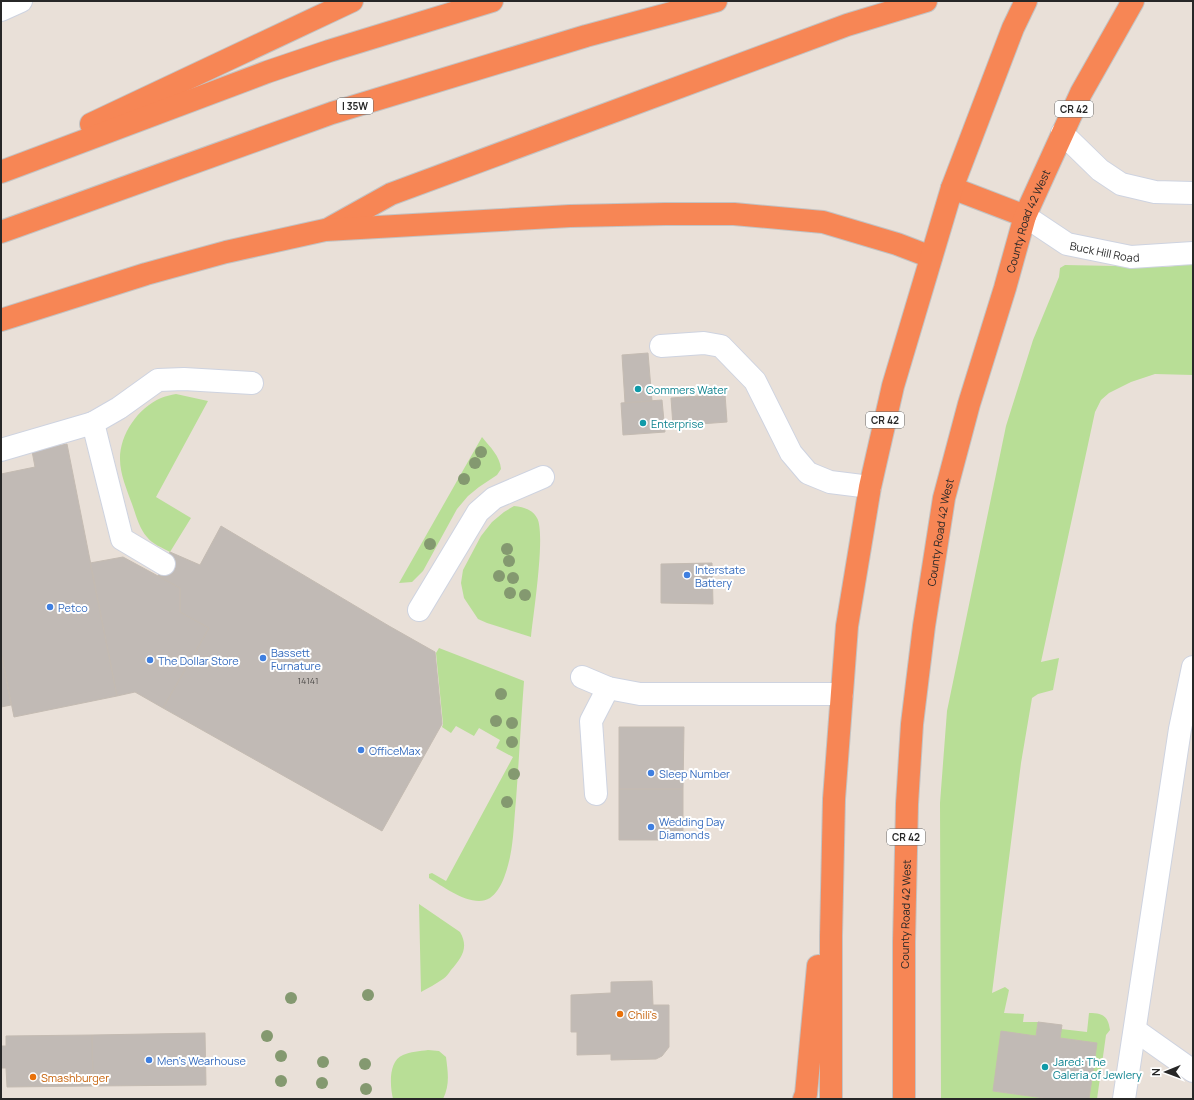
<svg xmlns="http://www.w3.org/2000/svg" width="1194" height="1100" font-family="Manrope,sans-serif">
	<rect width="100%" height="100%" fill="#e9e0d8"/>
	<path fill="#b8de96" d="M1193,264v111l-38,-1 -24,8 -22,11 -8,7 -6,12 -54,250 18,-4 -6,32 -15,4 -6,4 -11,65 -29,230 13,-6 4,3 -5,23 20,1 -1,8h15l-2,14 -43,55 58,8h-110l-1,-296 7,-92 59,-285 27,-86 26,-63 1,-9 5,-3 100,2z
		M176,394l32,7 -52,96 35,21 -21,34c-7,-4 -18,-8 -23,-15 -8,-9 -11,-22 -15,-33 -5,-14 -12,-30 -12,-45 0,-25 18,-51 41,-61 4,-2 10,-3 15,-4z
		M482,437c8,10 18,19 19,32l-4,6 -18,12 -11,9 -11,13 -34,62 -11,11 -13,1z
		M514,506c9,1 18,3 23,12 9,15 -4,98 -6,119l-44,-14 -9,-4 -14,-21 -3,-15 2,-13 18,-34 11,-14 12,-10z
		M439,648l85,33c-3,39 -5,79 -8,119 -2,19 -2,38 -6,57 -3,13 -8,33 -20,41 -17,11 -46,-11 -61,-20v-4l3,-1 14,8 67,-124 -17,-9 4,-8 -21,-12 -5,8 -18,-10 -5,7 -9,-6 1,-3 -7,-71z
		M419,904l41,28c9,15 2,26 -9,38 -2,3 -5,7 -8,9 -7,5 -15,9 -22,13z
		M1089,1013c14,0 19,3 21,17l-4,5 -9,64h-8l7,-56 -36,-5 1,-9 26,3z
		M428,1050l11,1 7,6c2,16 4,28 -3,42h-50c-3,-13 -5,-38 10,-44 7,-3 17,-4 25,-5z"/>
	<path fill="#c1bab5" stroke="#c4bbb2" d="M648,353l4,48 -27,2 -3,-48z
		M725,394l2,28 -54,4 -2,-28z
		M662,400l3,32 -42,3 -2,-32z
		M67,444l50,252 -103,21 -13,-65v-178l34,-7 -3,-16z
		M221,526l168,100 46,26 7,72 -60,107 -219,-123 46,-80 -29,-16v-24l-22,-12 12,-24 30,13z
		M123,557l57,31v24l29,16 -46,80 -28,-16 -18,4 -27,-133z
		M712,563l1,41 -52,-1v-39z
		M1,652l10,53 -10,2z
		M619,727h65l-1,62h-64z
		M619,789h64v51h-64z
		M652,981l1,24h16v42l-7,9 -6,3 -45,1v-6l-34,1v-23h-6v-37l40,-2v-11z
		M1038,1022l24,3 -2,13 37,5 -8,56h-38l-58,-8 8,-60 35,5z
		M205,1033l1,52 -113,1 -1,-51z
		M92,1035l1,51 -86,1 -1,-19h-5v-22h5v-10z"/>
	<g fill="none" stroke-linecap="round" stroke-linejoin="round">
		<g stroke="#ced3e0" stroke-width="24">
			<g id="minor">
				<path d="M1,10l20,-9"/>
				<path d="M1062,133l38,37 21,14 34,8 38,1"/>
				<path id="s1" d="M1025,216l42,28 64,13 62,-4"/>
				<path d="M661,346l43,-3 17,3 34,35 36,72 17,20 22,9 40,5"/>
				<path d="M93,423l29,116 42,25"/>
				<path d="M1,450l92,-27 26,-15 39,-28 26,-1 68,4"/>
				<path d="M419,610l59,-98 16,-14 49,-21"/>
				<path d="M582,677l26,11 32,6h202"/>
				<path d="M596,794l-5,-73 17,-33"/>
				<path d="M1135,1030l58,41"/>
				<path d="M1124,1099l56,-370 13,-62"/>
			</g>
		</g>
		<g stroke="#c3c3c3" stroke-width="24">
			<g id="highway">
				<path d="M91,124l261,-123"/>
				<path d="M1,172l266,-100 62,-21 163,-50"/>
				<path d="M952,188l73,28"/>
				<path d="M330,228l61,-34 456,-169 79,-24"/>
				<path d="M1,232l331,-119 254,-77 130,-35"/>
				<path d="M1,320l145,-46 80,-22 99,-22 245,-14 95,-2h69l89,8 74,22 34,13"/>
				<path d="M804,1099l2,-5 12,-128"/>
				<path d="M831,1099v-163l3,-137 13,-173 23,-139 23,-101 59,-198 61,-160 13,-27"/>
				<path id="s2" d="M904,1099v-157l3,-138 5,-80 12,-98 20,-128 25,-94 36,-116 20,-72 56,-123 52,-92"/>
			</g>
		</g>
		<use href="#minor" stroke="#fff" stroke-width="22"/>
		<use href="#highway" stroke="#f78655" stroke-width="22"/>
	</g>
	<g fill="#849970">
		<circle cx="481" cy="452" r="6"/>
		<circle cx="475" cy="463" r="6"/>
		<circle cx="464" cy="479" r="6"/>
		<circle cx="430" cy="544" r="6"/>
		<circle cx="507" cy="549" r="6"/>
		<circle cx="509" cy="561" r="6"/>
		<circle cx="499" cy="576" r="6"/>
		<circle cx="513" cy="578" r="6"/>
		<circle cx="510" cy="593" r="6"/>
		<circle cx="525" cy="595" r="6"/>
		<circle cx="501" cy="694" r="6"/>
		<circle cx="496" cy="721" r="6"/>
		<circle cx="512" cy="723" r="6"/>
		<circle cx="512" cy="742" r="6"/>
		<circle cx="514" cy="774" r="6"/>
		<circle cx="507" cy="802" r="6"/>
		<circle cx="368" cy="995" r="6"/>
		<circle cx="291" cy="998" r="6"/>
		<circle cx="267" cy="1036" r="6"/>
		<circle cx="281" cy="1056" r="6"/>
		<circle cx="323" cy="1062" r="6"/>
		<circle cx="365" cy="1064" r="6"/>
		<circle cx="281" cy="1081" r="6"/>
		<circle cx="322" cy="1083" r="6"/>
		<circle cx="366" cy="1089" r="6"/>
	</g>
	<g fill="#0f9aa8" stroke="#fff" stroke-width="1.5">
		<circle cx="638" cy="389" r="4"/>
		<circle cx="643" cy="423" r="4"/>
		<circle cx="1045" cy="1067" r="4"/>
	</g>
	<g fill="#3f7fe0" stroke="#fff" stroke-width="1.5">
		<circle cx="687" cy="575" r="4"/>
		<circle cx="50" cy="607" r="4"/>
		<circle cx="263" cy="658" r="4"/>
		<circle cx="150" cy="660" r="4"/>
		<circle cx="361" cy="750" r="4"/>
		<circle cx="651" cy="773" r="4"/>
		<circle cx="651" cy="827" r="4"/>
		<circle cx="149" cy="1060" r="4"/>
	</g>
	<g fill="#e8710a" stroke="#fff" stroke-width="1.5">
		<circle cx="620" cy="1014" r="4"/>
		<circle cx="33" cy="1077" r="4"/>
	</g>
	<g text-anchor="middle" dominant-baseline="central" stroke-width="4" stroke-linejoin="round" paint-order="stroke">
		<g font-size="9" fill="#4e4c4a">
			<text x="308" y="680">14141</text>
		</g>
		<g fill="#fff" stroke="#686868" stroke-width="1">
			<rect x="337" y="98" width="36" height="16" rx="3"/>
			<rect x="1055" y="101" width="38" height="16" rx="3"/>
			<rect x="866" y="412" width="38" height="16" rx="3"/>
			<rect x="887" y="829" width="38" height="16" rx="3"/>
		</g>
		<g font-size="10" font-weight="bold" fill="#272727">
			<text x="355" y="106">I 35W</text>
			<text x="1074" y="109">CR 42</text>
			<text x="885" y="420">CR 42</text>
			<text x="906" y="837">CR 42</text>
		</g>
		<g font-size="11" fill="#272727" stroke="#fff">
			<text stroke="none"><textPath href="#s2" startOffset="893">County Road 42 West</textPath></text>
			<text stroke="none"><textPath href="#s1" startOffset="89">Buck Hill Road</textPath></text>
			<text stroke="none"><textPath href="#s2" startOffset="569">County Road 42 West</textPath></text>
			<text stroke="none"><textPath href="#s2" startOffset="185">County Road 42 West</textPath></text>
		</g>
		<g font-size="11" fill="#0d838f" stroke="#fff" text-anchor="start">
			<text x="646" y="389">Commers Water</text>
			<text x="651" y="423">Enterprise</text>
			<text x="1053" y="1061">Jared: The<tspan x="1053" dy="13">Galeria of Jewlery</tspan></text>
		</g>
		<g font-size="11" fill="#366cbe" stroke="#fff" text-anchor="start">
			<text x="695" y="569">Interstate<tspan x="695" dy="13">Battery</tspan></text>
			<text x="58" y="607">Petco</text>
			<text x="271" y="652">Bassett<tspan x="271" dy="13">Furnature</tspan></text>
			<text x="158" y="660">The Dollar Store</text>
			<text x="369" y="750">OfficeMax</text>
			<text x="659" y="773">Sleep Number</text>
			<text x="659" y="821">Wedding Day<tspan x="659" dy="13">Diamonds</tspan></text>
			<text x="157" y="1060">Men's Wearhouse</text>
		</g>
		<g font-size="11" fill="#c56008" stroke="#fff" text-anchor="start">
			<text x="628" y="1014">Chili's</text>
			<text x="41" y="1077">Smashburger</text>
		</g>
	</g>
	<rect width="1194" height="1100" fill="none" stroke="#272727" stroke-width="4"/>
	<g transform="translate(1166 1072) rotate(269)" stroke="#ffffff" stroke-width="3" paint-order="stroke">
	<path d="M0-3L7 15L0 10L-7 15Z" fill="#272727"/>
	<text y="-6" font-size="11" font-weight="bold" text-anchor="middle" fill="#272727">N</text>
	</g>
</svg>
